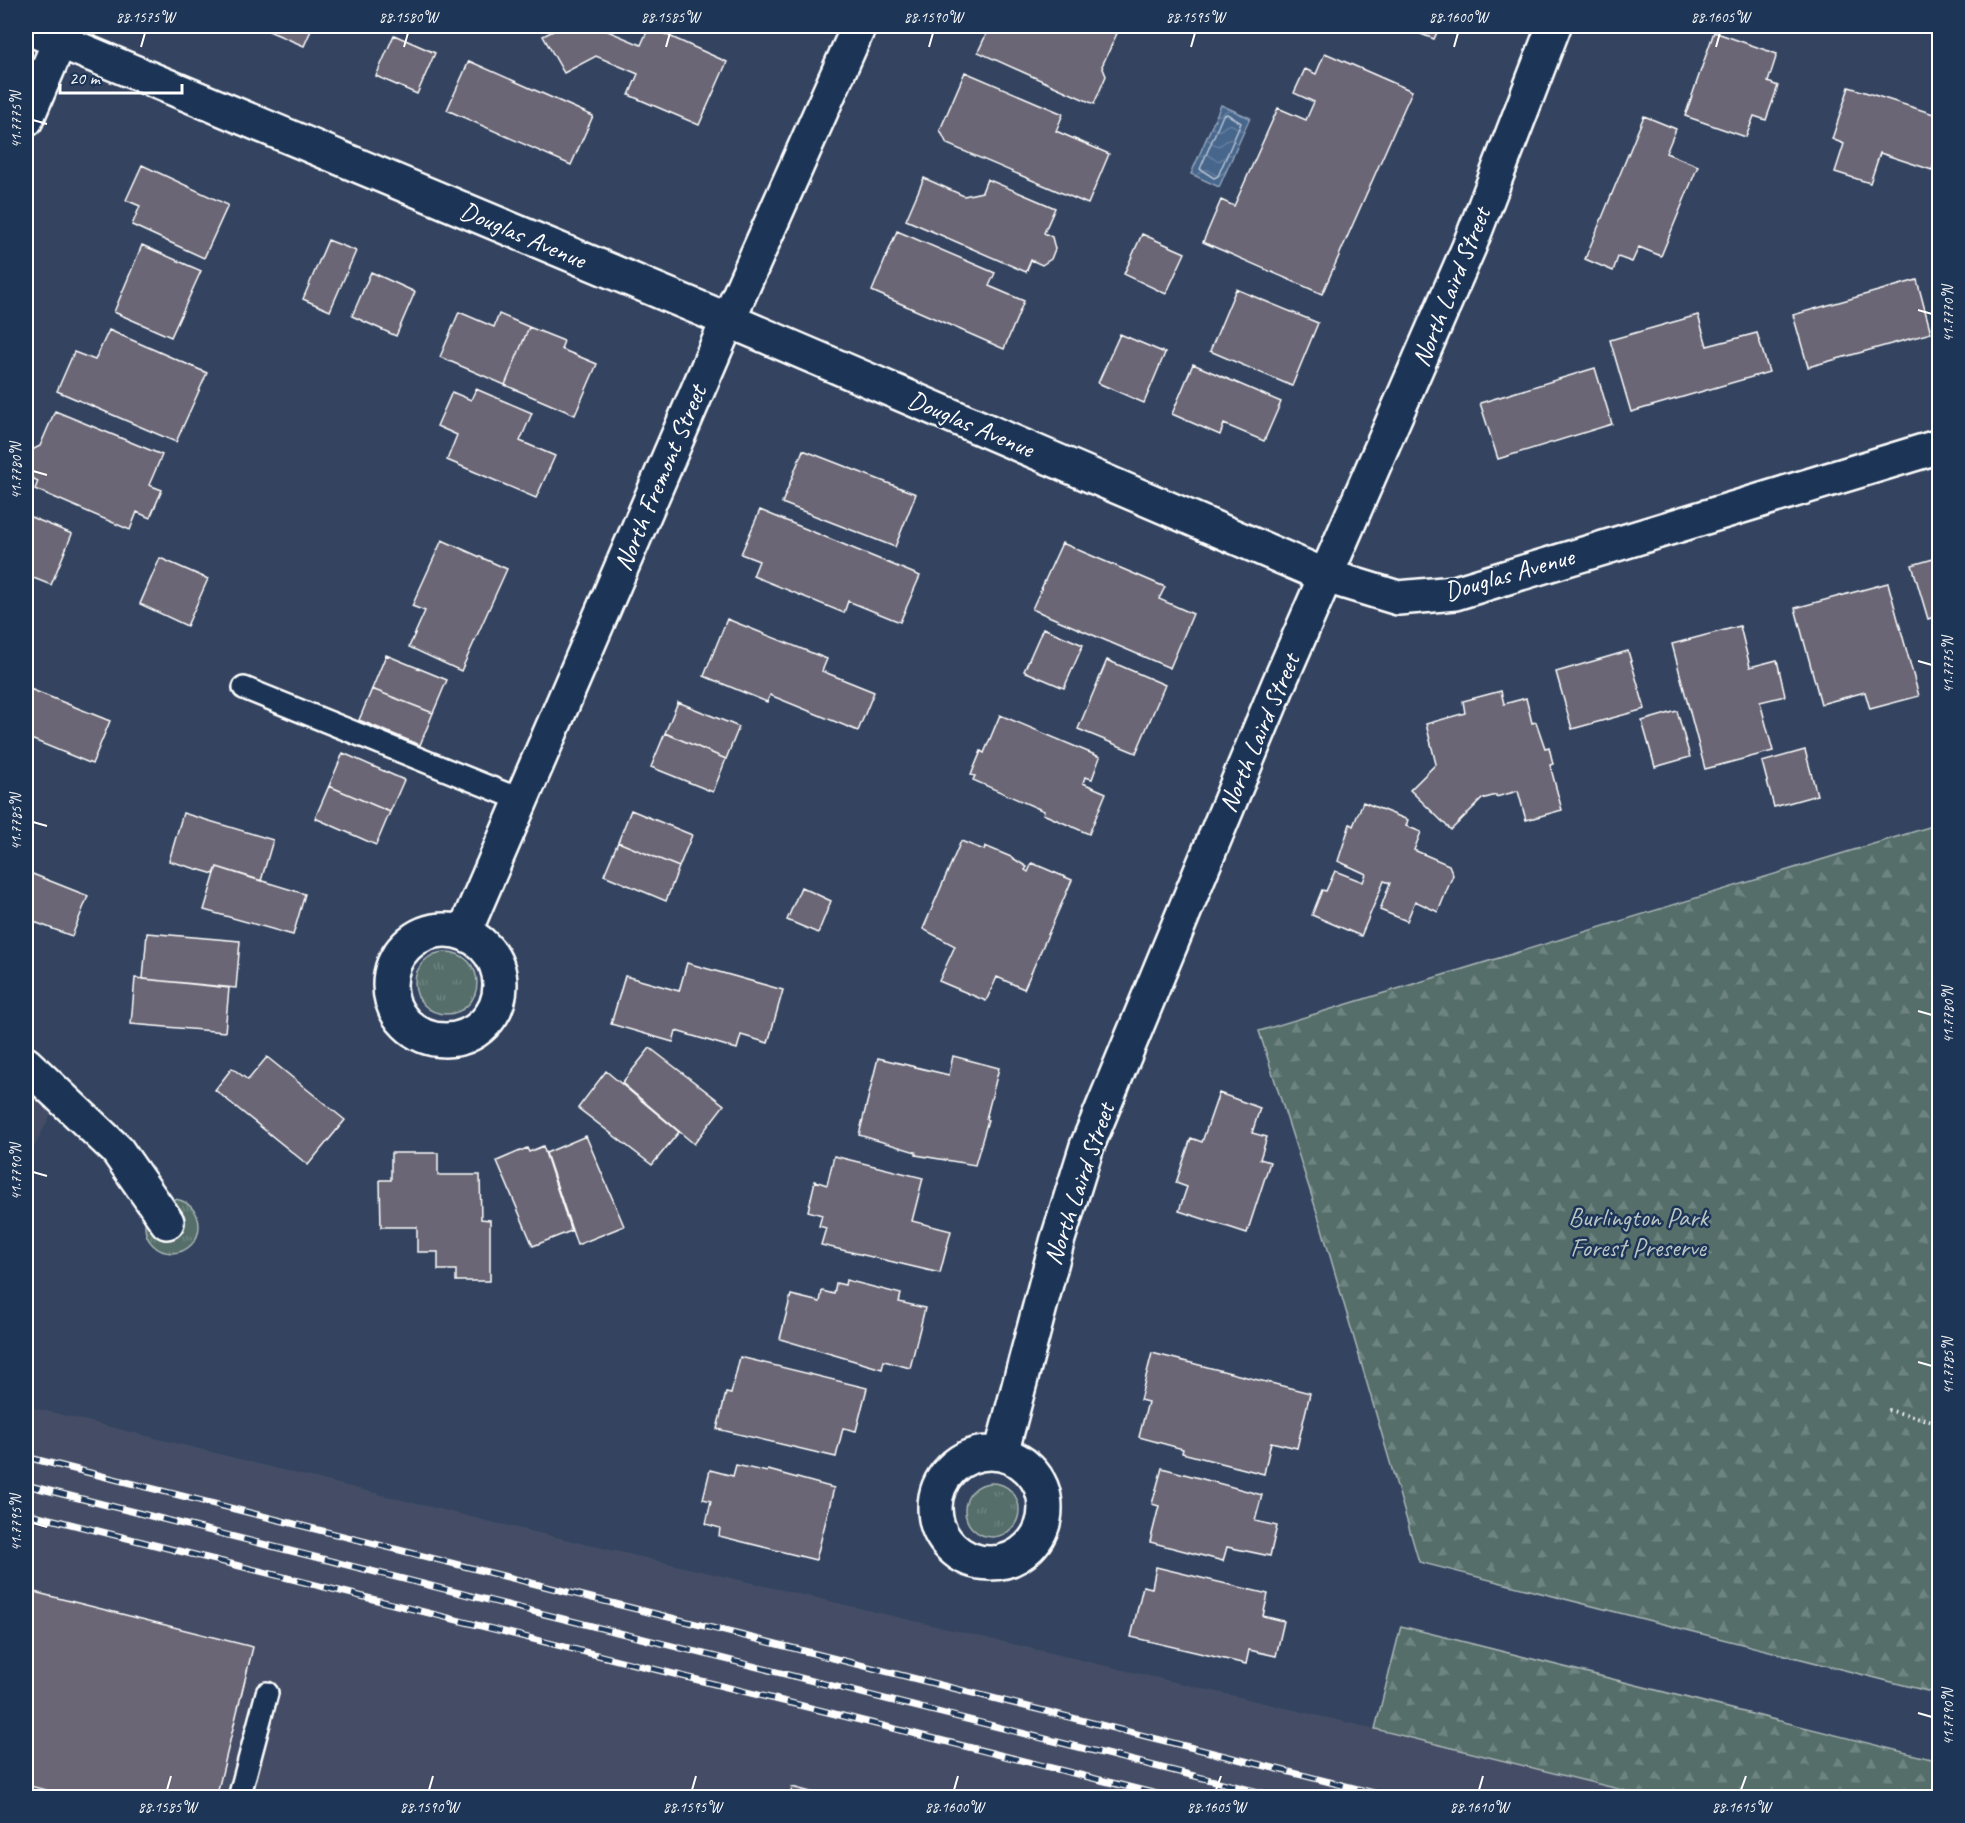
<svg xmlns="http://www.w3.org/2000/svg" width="1965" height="1823" font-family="Caveat,sans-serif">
	<defs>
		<pattern id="grass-tufts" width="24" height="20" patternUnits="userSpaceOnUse" patternTransform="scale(1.5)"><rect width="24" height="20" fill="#556e6b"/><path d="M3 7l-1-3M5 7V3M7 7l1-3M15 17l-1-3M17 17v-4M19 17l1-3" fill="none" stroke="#6e8481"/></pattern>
		<pattern id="forest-firs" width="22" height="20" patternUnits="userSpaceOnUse" patternTransform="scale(1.5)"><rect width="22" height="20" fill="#556e6b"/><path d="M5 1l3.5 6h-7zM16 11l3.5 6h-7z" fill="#6e8481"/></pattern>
		<pattern id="water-waves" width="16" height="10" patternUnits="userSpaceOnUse" patternTransform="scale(1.5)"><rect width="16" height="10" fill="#47668c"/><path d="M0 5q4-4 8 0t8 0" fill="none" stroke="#637d9d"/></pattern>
	</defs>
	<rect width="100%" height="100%" fill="#344460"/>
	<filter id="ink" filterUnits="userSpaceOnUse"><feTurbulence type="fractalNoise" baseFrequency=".0167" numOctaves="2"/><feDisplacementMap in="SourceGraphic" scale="12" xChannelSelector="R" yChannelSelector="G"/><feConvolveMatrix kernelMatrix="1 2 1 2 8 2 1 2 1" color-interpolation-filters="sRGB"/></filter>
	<g filter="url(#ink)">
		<path fill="#444e66" d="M26,1084l29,22 -29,57z
			M26,1406l465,116 884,207 276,68 -1625,1z"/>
		<path fill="url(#grass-tufts)" stroke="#aab6b5" stroke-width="1.5" d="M415 983a31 31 0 1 1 62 0a31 31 0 1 1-62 0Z
			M145 1226a27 27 0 1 1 54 0a27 27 0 1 1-54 0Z
			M965 1510a27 27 0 1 1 54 0a27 27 0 1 1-54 0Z"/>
		<path fill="url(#forest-firs)" stroke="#aab6b5" stroke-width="1.5" d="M1939,824v870l-520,-132 -98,-337 -62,-194z
			M1401,1626l538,135v36h-288l-276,-68z"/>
		<path fill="url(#water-waves)" stroke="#91a3ba" stroke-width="1.5" d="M1221,105l29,13 -31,69 -28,-13z"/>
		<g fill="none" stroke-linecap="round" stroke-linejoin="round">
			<path stroke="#b5c2d1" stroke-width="1.5" d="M1227,114l14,9 -23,53 -4,2 -14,-9 23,-54z"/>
		</g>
		<path fill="#6a6675" stroke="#fff" stroke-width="1.5" d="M257,26h56l-9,20z
			M563,26h18l2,2 13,-2 45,19 8,-18 78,35 -28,63 -70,-30 9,-21 -42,-18 -32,17 -21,-37z
			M990,26h121l8,3 -17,37 4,10 -12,28 -116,-52z
			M1400,26h40l-6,13z
			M1714,32l63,22 -9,28 10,4 -12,34 -12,-4 -8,21 -61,-21z
			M394,35l41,18 -18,41 -41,-18z
			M1325,53l87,38 -90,203 -119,-52 18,-42 13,6 44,-98 28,12 8,-18 -20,-9 11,-24 11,5z
			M469,61l124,55 -22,49 -124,-55z
			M965,72l98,42 -7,17 53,23 -21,50 -141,-60 -7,-14z
			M1849,87l91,29v29l-8,25 -52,-17 -10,30 -35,-11 9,-28 -12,-5z
			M1644,116l32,13 -10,24 32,13 -37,90 -22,-9 -7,15 -14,-5 -5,14 -28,-12z
			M142,165l86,40 -24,53 -72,-33 8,-19 -14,-6z
			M924,178l40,18 18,-4 5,-13 68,29 -11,25 8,4 3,12 -4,10 -9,6 -11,-5 -5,12 -120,-52z
			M897,231l98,42 -6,13 35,15 -20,48 -132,-58z
			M1142,234l43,19 -19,41 -42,-20z
			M328,240l28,11 -26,60 -27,-12z
			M142,245l59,26 -30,66 -57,-25z
			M371,272l44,20 -19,44 -44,-20z
			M1917,280l14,53 -123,34 -15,-52z
			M1236,289l82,34 -26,63 -82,-35z
			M459,312l35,15 5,-13 30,13 -24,58 -65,-28z
			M1698,315l9,31 50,-13 12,39 -138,40 -21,-72z
			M529,327l35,14 -3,8 36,15 -22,51 -70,-30z
			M109,330l98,43 -31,69 -119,-51 17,-39 21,8z
			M1120,334l45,19 -21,50 -46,-20z
			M1193,364l88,38 -17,39 -40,-17 -4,11 -48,-21z
			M1595,368l17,56 -114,35 -18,-56z
			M476,389l56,24 -12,28 35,15 -19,42 -89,-38 10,-25 -20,-9 15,-34 19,8z
			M55,411l107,44 -13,30 13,5 -12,28 -13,-6 -7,18 -95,-41 3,-8 -10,-5 -2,-19 2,-5 12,-6z
			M803,450l113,44 -21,53 -113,-44z
			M760,510l160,66 -20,46 -52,-21 -4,12 -91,-37 6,-15 -18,-7z
			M26,515l46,19 -21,51 -25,-10z
			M442,540l65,29 -46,102 -52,-24 16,-36 -13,-5z
			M1062,543l103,44 -6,12 34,15 -23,54 -138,-59z
			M1940,557v58l-12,4 -16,-54z
			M160,558l48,21 -21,47 -47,-22z
			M1888,583l31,113 -49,13 -5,-17 -44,12 -26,-96z
			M727,619l100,40 -5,12 52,21 -16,39 -88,-36 -3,7 -63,-26z
			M1740,626l10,41 27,-7 8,36 -25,6 13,49 -68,18 -33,-125z
			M1043,628l40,17 -19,43 -40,-17z
			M1628,651l17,58 -73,20 -16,-57z
			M386,655l61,25 -14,33 -61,-24z
			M1107,660l58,25 -29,68 -58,-24z
			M30,689l80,32 -18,43 -66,-27v-37z
			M372,689l61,24 -13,32 -61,-25z
			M1501,691l3,13 22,-6 6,25 4,-1 9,26 4,-1 4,17 -3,1 12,45 -36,10 -8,-29 -22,6v-2l-14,4 -31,31 -41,-40 26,-26 -10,-40 39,-11 -2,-12z
			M678,702l61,25 -13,32 -61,-26z
			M1677,711l13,46 -35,10 -13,-46z
			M1000,715l100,42 -8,22 -7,-2 -2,6 23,10 -17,41 -46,-20 1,-3 -71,-31 2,-4 -4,-1 10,-24 3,2z
			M665,733l61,26 -13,33 -62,-25z
			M1805,750l12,45 -43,12 -12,-45z
			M343,753l61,27 -14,32 -61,-26z
			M329,786l61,26 -14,33 -61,-27z
			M1363,802l45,18 -2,6 15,6 -7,18 35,15 4,10 -15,37 -23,-11 -8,20 -27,-11 10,-27 -6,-2 -23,55 -49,-21 10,-25 4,1 9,-20 28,11 3,-8 -28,-13 12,-37 3,2z
			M631,810l61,25 -13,32 -61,-25z
			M183,813l90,27 -12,41 -44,-14 -3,7 -45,-13z
			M961,841l23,9 1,-4 26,11 16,10 -2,3 3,2 4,-9 40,17 -48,109 -27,-12 -11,24 -47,-20 16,-35 -32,-17z
			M618,842l61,25 -13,34 -62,-26z
			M217,867l88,27 -12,41 -89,-25z
			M30,873l58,23 -16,40 -46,-17v-35z
			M801,887l30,14 -13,32 -31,-13z
			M147,933l93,8 -4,47 -93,-9z
			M687,963l96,27 -15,53 -27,-8 -4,14 -61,-18 -3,11 -62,-18 14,-48 54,15z
			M135,978l94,10 -4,44 -94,-8z
			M650,1048l74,57 -30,39 -72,-61z
			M953,1056l46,12 -13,51 2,1 -13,45 -59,-10v-3l-57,-17 19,-77 71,17z
			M267,1057l78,63 -37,45 -93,-75 17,-22 16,12z
			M606,1071l73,61 -27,33 -74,-57z
			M1219,1093l41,15 -8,25 15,4 -7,22 10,3 -23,71 -68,-22 8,-24 -11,-4 15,-45 11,4z
			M586,1136l38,90 -47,19 -31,-92z
			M543,1146l28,85 -38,15 -36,-85 30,-13 2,4z
			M391,1153h47v22h42l1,44 9,1v61h-34v-11h-18v-18h-21v-25h-36l-1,-47h11z
			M834,1156l89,22 -11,43 39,10 -11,42 -119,-28 5,-17 -7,-2 3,-11 -14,-4 7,-30 12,4z
			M846,1280l55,14 -2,8 26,6 -15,60 -26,-7 -2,8 -102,-30 11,-44 29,7 2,-11 12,3 2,-11 9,2z
			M1152,1353l158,40 -13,55 -26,-6 -7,32 -82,-21 1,-4 -44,-12 9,-35 -8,-2z
			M740,1357l127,31 -11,43 -13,-3 -7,29 -119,-28 9,-36 5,1z
			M736,1465l31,7 1,-2 66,18 -18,72 -97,-24 1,-8 -14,-4 5,-23 -8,-2 7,-29 23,6z
			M1162,1468l100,27 -7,26 22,5 -7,30 -43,-9 -4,14 -73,-19 9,-36 -7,-2z
			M1156,1567l112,27 -5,22 21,5 -8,35 -27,-6 -3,14 -115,-27 12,-51 9,2z
			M26,1590l227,57 -37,151h-139l-51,-13z
			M792,1787l41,11h-43z"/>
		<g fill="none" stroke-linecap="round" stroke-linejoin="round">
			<g stroke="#fff" stroke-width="26">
				<path id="service" d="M244,688l277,112
					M239,1798l28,-105"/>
			</g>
			<g stroke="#fff" stroke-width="38">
				<path id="minor" d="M26,27l702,293 598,256 72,22 57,-5 485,-147
					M26,120l40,-94
					M390 985a55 55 0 1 1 110 0a55 55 0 1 1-110 0Z
					M464,933l264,-613 131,-294
					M26,1064l91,86 50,72
					M935 1508a55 55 0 1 1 110 0a55 55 0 1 1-110 0Z
					M1001,1454l56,-212 30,-96 192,-463 190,-436 85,-221"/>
			</g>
			<path stroke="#fff" stroke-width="4" stroke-dasharray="1.5 4.5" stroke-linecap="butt" d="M1888,1410l52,13"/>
			<use href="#service" stroke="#1d3557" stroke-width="21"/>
			<use href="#minor" stroke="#1d3557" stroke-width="33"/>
			<g stroke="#fff" stroke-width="7">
				<path id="rail" d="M26,1457l1368,341
					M26,1485l1257,313
					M26,1513l1147,285"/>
			</g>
			<use href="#rail" stroke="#1d3557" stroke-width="4.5" stroke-dasharray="14" stroke-linecap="butt"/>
		</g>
	</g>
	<path fill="none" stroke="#fff" stroke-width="2" d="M141,47l4,-14M404,47l4,-14M666,47l4,-14M929,47l4,-14M1191,47l4,-14M1454,47l4,-14M1716,47l4,-14M33,120l14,4M1918,310l14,4M33,471l14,4M1918,661l14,4M33,822l14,4M1918,1011l14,4M33,1172l14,4M1918,1362l14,4M33,1523l14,4M1918,1713l14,4M167,1790l4,-14M429,1790l4,-14M692,1790l4,-14M954,1790l4,-14M1216,1790l5,-14M1479,1790l4,-14M1741,1790l5,-14"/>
	<g text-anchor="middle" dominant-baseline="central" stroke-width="5" stroke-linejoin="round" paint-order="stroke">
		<g font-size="26" fill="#fff" stroke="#1d3557">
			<text transform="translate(523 235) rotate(23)">Douglas Avenue</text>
			<text transform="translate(1451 287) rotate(-68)">North Laird Street</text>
			<text transform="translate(971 424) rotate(23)">Douglas Avenue</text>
			<text transform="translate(660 478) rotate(-67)">North Fremont Street</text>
			<text transform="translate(1509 574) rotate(-16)">Douglas Avenue</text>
			<text transform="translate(1259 733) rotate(-67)">North Laird Street</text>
			<text transform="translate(1079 1184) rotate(-71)">North Laird Street</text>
		</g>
		<g font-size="26" fill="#bbc5c4" stroke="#1d3557">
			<text x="1638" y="1217">Burlington Park<tspan x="1638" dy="30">Forest Preserve</tspan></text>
		</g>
	</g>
	<rect width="1965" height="1823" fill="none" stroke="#1d3557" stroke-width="66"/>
	<path d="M60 84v9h122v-9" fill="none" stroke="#ffffff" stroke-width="3"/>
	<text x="69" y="84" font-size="18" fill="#ffffff" stroke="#1d3557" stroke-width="4.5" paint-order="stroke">20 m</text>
	<rect x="33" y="33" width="1899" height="1757" fill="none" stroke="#fff" stroke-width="2"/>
	<g font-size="15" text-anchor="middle" fill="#fff">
		<text x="145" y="22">88.1575°W</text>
		<text x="408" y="22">88.1580°W</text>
		<text x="670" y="22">88.1585°W</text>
		<text x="933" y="22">88.1590°W</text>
		<text x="1195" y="22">88.1595°W</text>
		<text x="1458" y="22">88.1600°W</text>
		<text x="1720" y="22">88.1605°W</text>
		<text transform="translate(16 120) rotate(-90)" y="5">41.7775°N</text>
		<text transform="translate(1948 314) rotate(-90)" y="5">41.7770°N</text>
		<text transform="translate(16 471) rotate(-90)" y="5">41.7780°N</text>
		<text transform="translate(1948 665) rotate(-90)" y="5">41.7775°N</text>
		<text transform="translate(16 822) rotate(-90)" y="5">41.7785°N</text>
		<text transform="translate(1948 1015) rotate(-90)" y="5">41.7780°N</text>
		<text transform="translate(16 1172) rotate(-90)" y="5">41.7790°N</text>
		<text transform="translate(1948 1366) rotate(-90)" y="5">41.7785°N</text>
		<text transform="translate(16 1523) rotate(-90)" y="5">41.7795°N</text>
		<text transform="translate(1948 1717) rotate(-90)" y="5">41.7790°N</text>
		<text x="167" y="1812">88.1585°W</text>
		<text x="429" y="1812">88.1590°W</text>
		<text x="692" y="1812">88.1595°W</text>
		<text x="954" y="1812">88.1600°W</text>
		<text x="1216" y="1812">88.1605°W</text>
		<text x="1479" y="1812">88.1610°W</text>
		<text x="1741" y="1812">88.1615°W</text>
	</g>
</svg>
